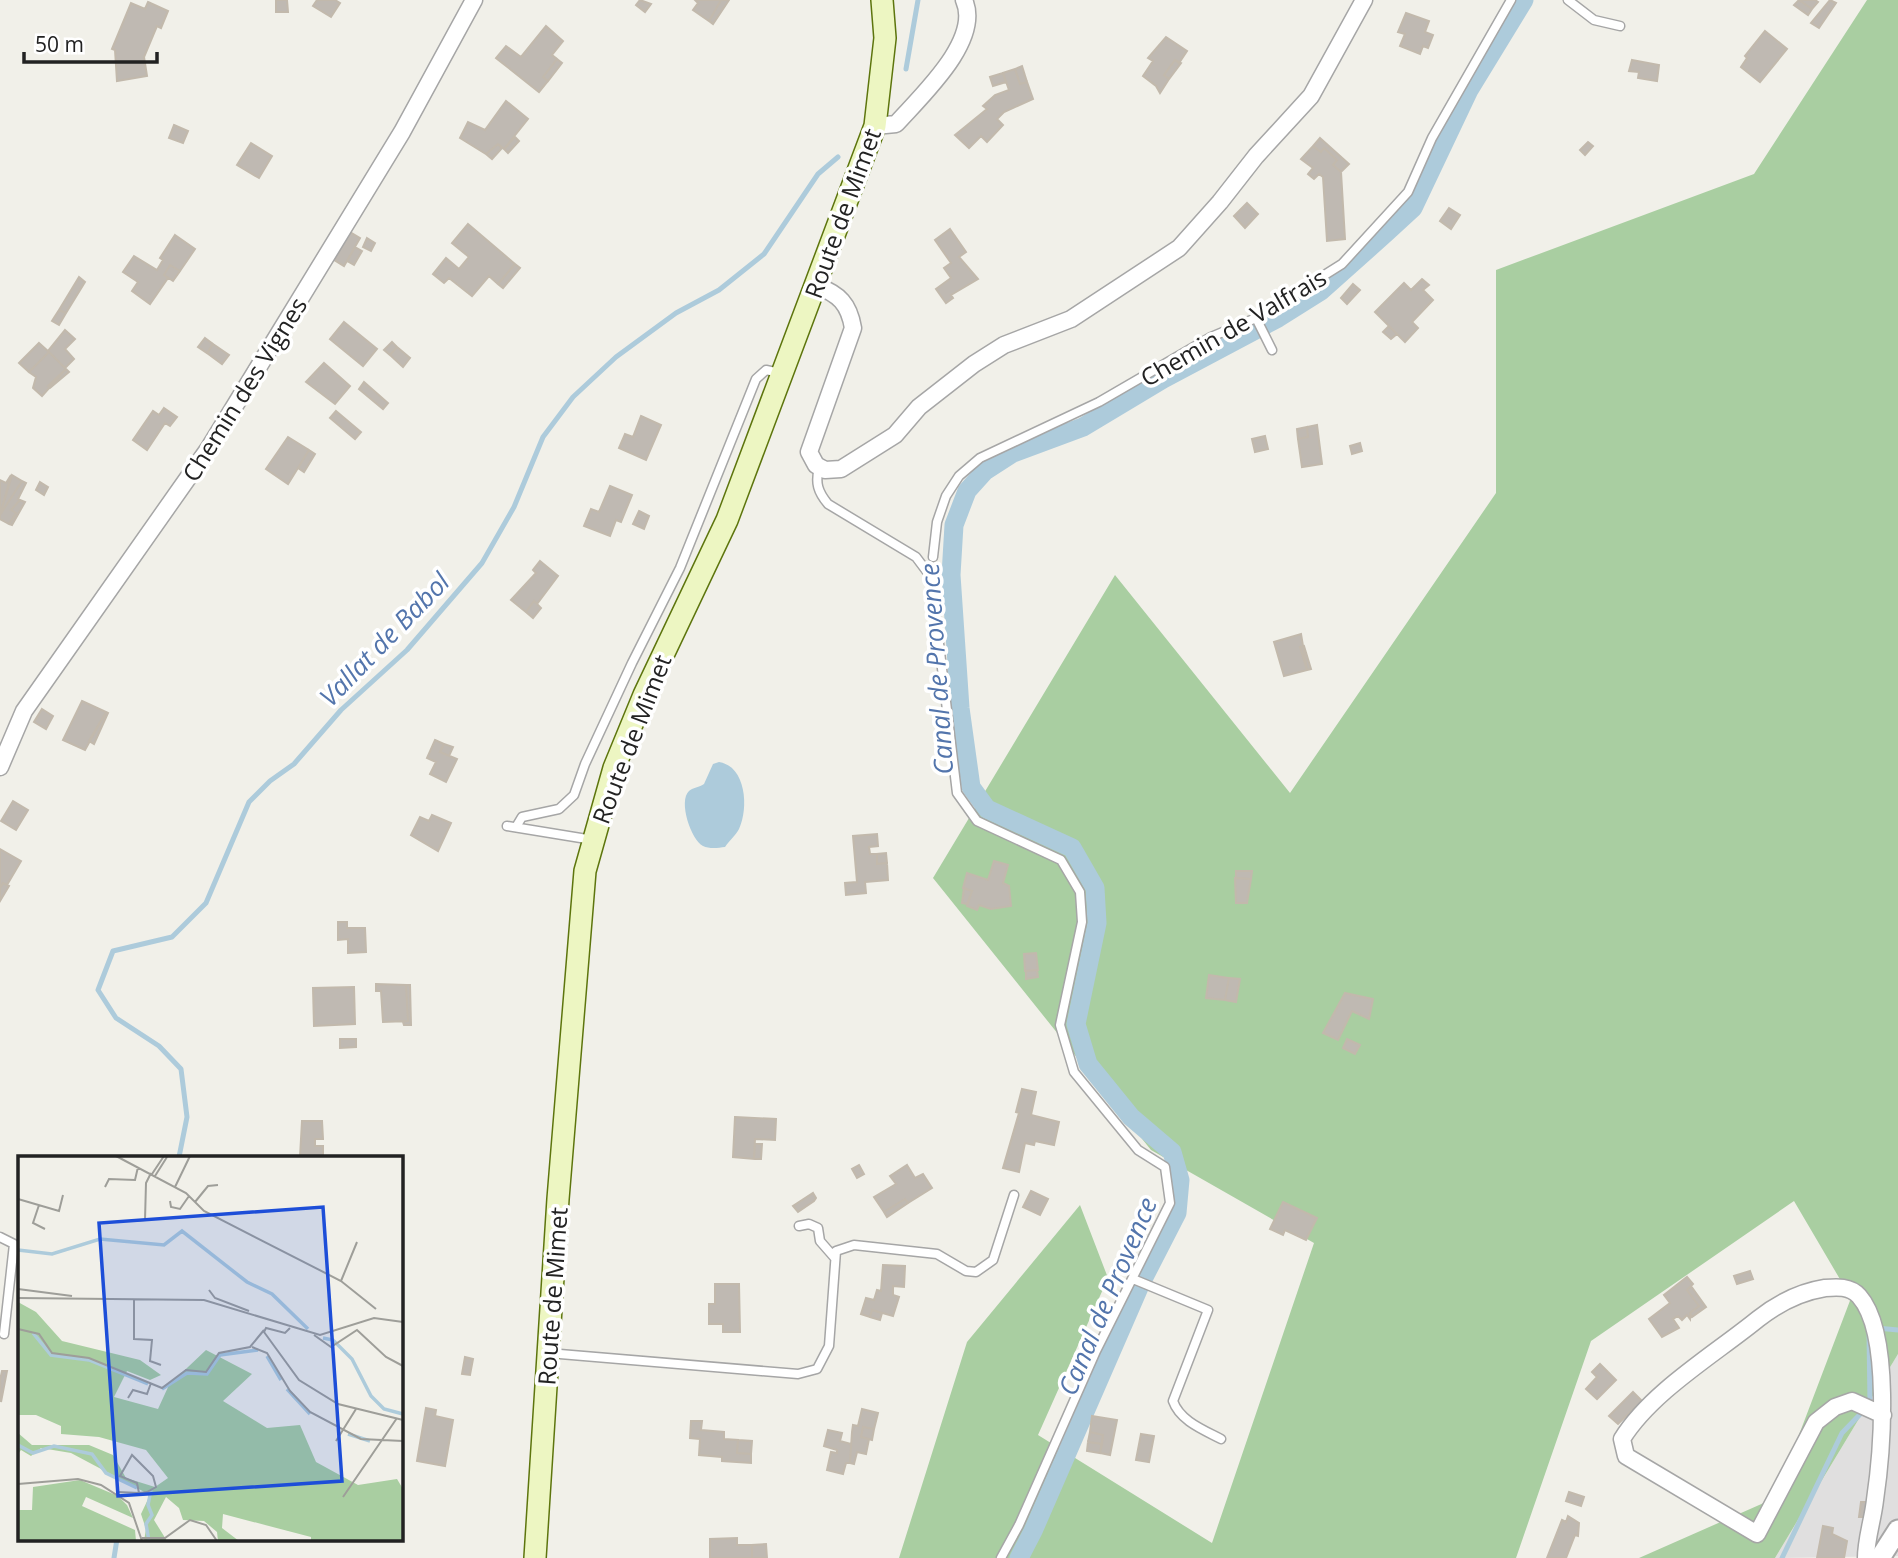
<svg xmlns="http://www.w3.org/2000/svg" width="1898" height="1558" font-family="'Open Sans',sans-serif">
	<rect width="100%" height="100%" fill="#f1f0e9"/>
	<path fill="#e0dfdf" d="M1898,1354v202l-123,2z"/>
	<path fill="#a9cea1" d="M1867,0h31v1354l-123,204h-136l136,-60 76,-200 -57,-97 -203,140 -75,217h-617l68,-216 113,-137 28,73 -70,157 174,108 102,-300 -163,-93 -218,-272 182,-303 175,218 206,-300v-223l258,-96z"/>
	<path fill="#adcbdb" d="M719,762c27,4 30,46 20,67 -3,6 -10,12 -14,18 -7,1 -16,2 -22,-1 -12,-6 -25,-45 -14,-55 3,-3 11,-4 15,-7l9,-20z"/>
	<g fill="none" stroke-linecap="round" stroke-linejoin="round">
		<path stroke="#adcbdb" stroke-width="5" d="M906,69l12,-69
			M179,1157l8,-40 -6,-48 -22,-23 -43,-28 -18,-28 15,-39 59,-14 34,-34 43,-101 21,-21 24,-17 47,-54 66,-60 75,-87 32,-56 29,-70 30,-40 43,-40 60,-44 43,-23 45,-36 54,-80 20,-17
			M1877,1328l21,2
			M114,1558l3,-19
			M1782,1558l60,-125 28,-29 -1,-71"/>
		<path stroke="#adcbdb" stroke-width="19" d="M1019,1558l14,-27 108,-248 36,-70 3,-33 -8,-28 -41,-35 -43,-53 -12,-40 21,-101 -2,-35 -23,-40 -85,-39 -16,-22 -11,-79 -9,-133 3,-50 13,-34 18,-20 28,-18 70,-26 80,-48 115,-61 43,-27 66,-59 26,-24 56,-118 55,-90"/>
	</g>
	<path fill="#bfb9b2" stroke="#c2b9ac" stroke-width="2" d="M276,0h11l1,12h-12z
		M317,0h18l5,3 -9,14 -18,-11z
		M640,0l11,4 -6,8 -9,-7z
		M695,0h26l-12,21 -16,-11 5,-7z
		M721,0h8l-16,24 -4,-3z
		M1799,0h16l3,2 -6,7z
		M1799,0l13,9 -4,6 -14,-10z
		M1830,0l6,3 -17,25 -8,-5z
		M148,2l20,9 -7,17 -4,-2 -13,31 3,19 -30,5 -2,-31 -3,-1 19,-46 14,6z
		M1406,13l23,8 -4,11 8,3 -5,13 -5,-2 -3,8 -20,-8 5,-12 -7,-2z
		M546,26l17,15 -11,14 5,4 -14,18 5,4 -9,11 -43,-34 10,-12 15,11z
		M1765,31l22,18 -27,33 -19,-15 6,-9 -2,-2z
		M1166,37l21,14 -8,12 -4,-3 -11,15 5,4 -9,14 -4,-7 -13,-10 10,-15 -5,-3z
		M557,59l5,4 -14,18 -5,-4z
		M1175,60l6,3 -12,16 -5,-4z
		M1632,60l27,5 -2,16 -19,-3 1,-6 -10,-1z
		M1022,66l5,16 -7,2 -5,-15z
		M1015,69l5,15 7,-2 6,17 -29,13 -7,7 6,6 -16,17 -6,-6 -12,12 -14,-13 32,-26 -4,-3 12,-11 14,-5 -6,-17z
		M1003,73l3,9 -13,4 -3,-9z
		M506,101l22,18 -24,30 -6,-5 -12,10 -26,-16 8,-16 17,8z
		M174,125l14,6 -5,12 -14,-5z
		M515,137l4,4 -11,12 -4,-4z
		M1320,138l29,26 -8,8 -8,-7 4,-5 -13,-12 -3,4 -8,-6z
		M1588,142l5,4 -8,9 -5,-5z
		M251,143l21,13 -13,22 -22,-13z
		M498,144l4,4 -10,11 -6,-5z
		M1313,146l8,6 3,-4 13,12 -4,5 8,7 4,67 -18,2 -4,-64 -4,-3 -5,5 -6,-5 5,-6 -12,-9z
		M1247,203l11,11 -13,14 -11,-12z
		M1449,208l11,7 -9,14 -11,-8z
		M468,224l47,40 -17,20 -9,-8 -17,20 -23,-18 -5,5 -11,-9 13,-16 13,11 10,-12 -17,-14z
		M950,229l16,23 -7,5 19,22 -27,16 2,3 -7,5 -10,-14 15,-11 -7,-10 7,-5 -16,-23z
		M350,232l10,6 -16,28 -10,-6z
		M175,235l20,14 -15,22 -10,-6 -6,10 4,3 -18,26 -18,-13 6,-9 -15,-10 11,-16 23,14 6,-10 -3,-2z
		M367,238l8,5 -4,8 -8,-4z
		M355,247l7,4 -8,14 -7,-4z
		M515,264l5,4 -17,20 -5,-4z
		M170,265l10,6 -7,10 -9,-6z
		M79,277l6,5 -19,31 -7,-3z
		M1422,279l7,6 -6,5 10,10 -21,22 6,6 -13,14 -30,-30 29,-29 7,7z
		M1353,284l7,6 -13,14 -6,-6z
		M59,310l7,3 -7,12 -7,-4z
		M344,322l33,27 -14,17 -33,-27z
		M1389,326l8,8 -6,5 -8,-7z
		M65,330l10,9 -10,10 9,10 -9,9 -17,-17z
		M205,338l8,6 -6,9 -9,-6z
		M392,342l5,5 -7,8 -6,-5z
		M39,343l10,9 -20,20 -10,-9z
		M213,344l16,11 -7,9 -15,-11z
		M397,347l13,11 -7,9 -13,-12z
		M49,352l17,17 -24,27 -9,-8 3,-11 -7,-5z
		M324,363l26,23 -15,18 -29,-22z
		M66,369l3,3 -19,16 -2,-2z
		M364,382l24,21 -5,6 -24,-20z
		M164,408l13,9 -7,9 -5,-3 -18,27 -14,-10 20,-29 6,4z
		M336,411l25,21 -6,7 -25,-21z
		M641,416l20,9 -15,35 -27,-12 6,-14 8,3z
		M1317,425l5,39 -20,3 -4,-28 10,-2 -1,-10z
		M1307,427l1,10 -10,2 -1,-10z
		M1265,436l3,13 -13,3 -3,-13z
		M288,437l21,13 -21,34 -22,-15z
		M1360,443l2,8 -10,3 -2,-8z
		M309,450l6,4 -11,18 -6,-4z
		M11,475l-11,40 22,-34 4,2 -8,16 2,1 -9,10 5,3 -7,11 -9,-5v-39l6,3z
		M12,475l10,6 -22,34z
		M40,482l8,5 -4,8 -8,-5z
		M610,486l22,9 -11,27 -5,-2 -6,16 -26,-10 7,-17 8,3z
		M20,500l5,2 -13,23 -3,-1 7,-11 -5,-3z
		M639,511l10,5 -5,13 -11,-5z
		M540,561l18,15 -21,28 -3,-3 -8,11 -15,-12 25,-27 -3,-3z
		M534,601l7,7 -8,10 -7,-6z
		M1301,634l6,36 -23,6 -10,-34z
		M1304,646l7,23 -4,1 -7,-23z
		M82,701l24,11 -21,38 -22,-10z
		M42,709l11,7 -7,13 -12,-7z
		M106,712l2,1 -14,31 -5,-3z
		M435,740l9,4 -4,8 17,7 -11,23 -16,-8 6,-12 -9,-4z
		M444,744l9,3 -4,9 -9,-4z
		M13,801l15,9 -12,20 -15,-9z
		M432,815l19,8 -13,28 -27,-16 9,-18 9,4z
		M877,834l1,12 -9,1 1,7h7v10l10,-1 1,17 -23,2 1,11 -20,2 -1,-12 12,-1 -4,-46z
		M0,849l21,12 -14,24 -4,-2 -3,5z
		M886,853l1,10 -10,1v-10z
		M994,861l14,4 -5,18 6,3 2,20 -20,3 -12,-4 -2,5 -10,-4 5,-15 -9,-3 4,-15 21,7z
		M1236,871h16l-1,8 -15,-1z
		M1235,878l16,1 -4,24h-11z
		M3,883l6,3 -9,15v-13z
		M964,888l8,3 -5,13 -5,-1z
		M338,922h9v6h18l1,24 -18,1v-14l-10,1z
		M1036,953l2,17 -13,1 -1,-17z
		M1037,970l1,7 -12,2v-8z
		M1209,975l20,3 -4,22 -19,-2z
		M1229,978l11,1 -4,23 -11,-2z
		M376,984l30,1 2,36 -25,1 -2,-31h-5z
		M406,985h4l1,40h-7l-1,-3 5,-1z
		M354,987l1,37 -41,2 -1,-38z
		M1345,993l28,6 -4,20 -17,-8 -14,29 -15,-7z
		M340,1039h16v8l-16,1z
		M1347,1039l13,6 -5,9 -12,-6z
		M1022,1089l14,3 -5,23 28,7 -5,23 -19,-4 -1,4 -9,-2 -6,29 -16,-4 16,-55 -3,-1z
		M735,1117l41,2 -1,21 -20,-1 -1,20 -21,-2z
		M302,1121h20l1,18h-8v7h8v11h-23z
		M755,1144h7l-1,15h-7z
		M859,1165l5,9 -7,4 -5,-9z
		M907,1165l8,13 8,-4 9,14 -24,15 -3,-4 -21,13 -10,-15 22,-13 -6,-8z
		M1031,1191l17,8 -8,16 -17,-8z
		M813,1193l3,5 -2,3 -16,11 -5,-6z
		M905,1199l3,4 -21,14 -3,-5z
		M1283,1202l34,16 -11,22 -21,-10 -2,5 -13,-6z
		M883,1265l22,1 -1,21 -11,-1v9l6,2 -6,19 -21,-6 -2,7 -9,-3 5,-16 8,2 3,-10 4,1z
		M1750,1271l3,8 -16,5 -3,-8z
		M1687,1277l6,7 -6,6 12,16 -9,7v6l-3,-4 -5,5 -4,-4 -5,3 6,9 -17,9 -13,-18 21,-16 -6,-8z
		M715,1284h24l1,48h-17v-8h-14v-20h6z
		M1691,1286l15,21 -14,10 -2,-4 9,-7 -12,-16z
		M872,1310l10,3 -2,7 -10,-3z
		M465,1357l8,2 -3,16 -8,-1z
		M1600,1364l16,16 -19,19 -11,-10 11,-12 -5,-5z
		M2,1371h5l-6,31 -1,-22z
		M1633,1392l9,9 -24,23 -9,-8z
		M426,1408l10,2 -1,6 18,4 -8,46 -28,-5z
		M862,1409l16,4 -4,16 -11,-2 -2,10 8,2 -3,15 -9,-2 -3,12 -4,-1 2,-31 1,-7 5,1z
		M1092,1416l25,4 -7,35 -10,-2 3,-18 -13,-3z
		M691,1421h11l-1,9 23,2v7l14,1 -1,13 14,1v9l-29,-2v-4l-23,-2 1,-16 -10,-1z
		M863,1427l11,2 -2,11 -11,-3z
		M828,1430l14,3 -2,8 11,3 -1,19h-4l-3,11 -16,-4 4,-18 6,1v-3l-13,-4z
		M1090,1432l13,3 -1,9 -14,-2z
		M1141,1434l13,2 -5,26 -13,-2z
		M738,1440l14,1 -1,13 -14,-1z
		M1088,1442l14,2 -2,9 -13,-2z
		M1569,1492l15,5 -3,9 -15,-5z
		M1861,1502h8l-2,15h-8z
		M1568,1516l11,7 -1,13 -3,-1 -9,23h-19l15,-38 4,2z
		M1823,1526l10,2 -1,6 15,7 -3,17h-27z
		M737,1538v7h15v13h-42v-19z
		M766,1544l1,14h-15v-13z"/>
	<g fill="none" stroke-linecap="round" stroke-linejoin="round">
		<g stroke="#a6a6a6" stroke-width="11">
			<path id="service" d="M1568,0l26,20 26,6
				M1256,318l16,32
				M819,468c-4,15 -1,24 9,36l88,53 15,20 26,216 20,28 84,39 19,32 2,30 -22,103 14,47 64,78 27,17 5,36 -74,148 -77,174 -18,33
				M933,557l4,-35 9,-26 13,-20 21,-18 119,-56 112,-65 45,-19 86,-54 66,-72 24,-54 79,-138
				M507,826l86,14
				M516,827l6,-10 37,-8 15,-14 11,-31 47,-101 48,-95 76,-189 10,-9 14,3
				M799,1226l10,-2 9,4 2,13 14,16
				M0,1237l14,7 -10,90
				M1133,1279l75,31 -35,91c7,20 31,29 48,38
				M548,1353l250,21 19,-5 12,-23 7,-95 18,-6 83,9 29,17 10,1 17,-12 21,-65"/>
		</g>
		<g stroke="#a6a6a6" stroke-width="19">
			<path id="minor" d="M875,126l21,-2c26,-29 86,-84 68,-124
				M817,286c22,8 32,18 36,42l-44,124 7,13 9,5 16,-1 54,-34 24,-28 55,-43 30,-19 67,-26 108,-71 41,-46 36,-46 55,-60 53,-96
				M0,767l24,-56 185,-263 193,-316 72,-132
				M1866,1558c0,-19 7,-39 9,-58 7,-47 17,-167 -16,-204 -9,-10 -22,-9 -34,-8 -25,4 -48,16 -67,31 -43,35 -107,73 -136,120l4,17 131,78 59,-112 19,-15 17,-6 31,14"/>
		</g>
		<g stroke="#a6a6a6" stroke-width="23">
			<path id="tertiary" d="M1880,1558l18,-28"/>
		</g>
		<g stroke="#5d750d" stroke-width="24">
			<path id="secondary" d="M535,1558l23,-359 27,-328 29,-103 30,-73 83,-175 148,-394 10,-88 -3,-38"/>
		</g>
		<use href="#service" stroke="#fff" stroke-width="8"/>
		<use href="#minor" stroke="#fff" stroke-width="16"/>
		<use href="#tertiary" stroke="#fff" stroke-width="19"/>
		<use href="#secondary" stroke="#edf6c2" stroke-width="21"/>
	</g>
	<g text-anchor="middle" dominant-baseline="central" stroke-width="7" stroke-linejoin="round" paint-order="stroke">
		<g font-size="24" fill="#222" stroke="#fff">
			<text transform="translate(842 213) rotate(-70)">Route de Mimet</text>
			<text transform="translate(1233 327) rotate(-30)">Chemin de Valfrais</text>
			<text transform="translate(244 389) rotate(-58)">Chemin des Vignes</text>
			<text transform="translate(631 739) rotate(-69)">Route de Mimet</text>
			<text transform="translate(552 1296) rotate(-86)">Route de Mimet</text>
		</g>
		<g font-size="26" font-style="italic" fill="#5375ac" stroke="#fff">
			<text transform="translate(384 639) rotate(-46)">Vallat de Babol</text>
			<text transform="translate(936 669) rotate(-94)">Canal de Provence</text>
			<text transform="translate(1107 1296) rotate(-67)">Canal de Provence</text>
		</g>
	</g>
	<g transform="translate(18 1156)">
		<rect width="385" height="385" fill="#f1f0e9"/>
		<path d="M0,146l18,10 26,29 78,19 21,15 -11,5 -23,-9 -13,26 44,12 11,-24 37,-35 46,24 -29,27 44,27 33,-3 16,37 42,23 39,-6 6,10v52h-92v-4l-88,-23 -1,14 17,13h-21l-1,-9 -13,-11 -21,-1 -4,-12 -13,-11 -12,23 13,21h-23l2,-12 -5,-15 9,-19 -79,-42 -30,-5 -10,8 -10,-6 -3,4v-21l14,12h57l24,10 13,23 29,9 13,-9 -22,-28 -47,-13 -38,-3v-8l-25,-11h-18zM62,324l38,16 9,9 6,13 -47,-21 -4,9 53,24 1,11h-118v-31h14l1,-23z" fill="#a9cea1"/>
		<path fill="none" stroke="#adcbdb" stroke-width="3.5" d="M0,94l34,4 48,-15 64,6 18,-14 65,51 25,12 36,35M15,177l18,22 38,5 59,24M305,182l10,2 19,19 19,37 13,13 19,5M249,200l14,24M144,233l25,-16 20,1 13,-19 38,-5M269,233l23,25M330,278l22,7M0,289l15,8 21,-7 38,8 14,19 31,15M131,385l-3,-17 6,-9 -4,-10 3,-15"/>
		<path fill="none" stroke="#9e9e99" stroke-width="2" d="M98,0l70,37 18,18 137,70 35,28M134,18l12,-18M137,20l12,-19M87,31l4,-8 26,1 3,-13M157,31l15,-31M0,43l41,12 4,-16M152,45l1,6 9,2 9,-13M177,46l13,-16 10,-1M21,49l-6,18 12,6M113,65l14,-1 1,-37 5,-10M323,125l16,-39M0,133l54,7M191,134l6,8 34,13M0,142l186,2 116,35 54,-17 29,4M116,144v39l18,1 -2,21 11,4M272,172l-5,5 -19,-5 -2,4 35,48 39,24 65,16M0,173l21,5 13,19 37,5 73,30 24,-18 20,2 13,-19 31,-6 14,-17M296,179l17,12 26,-17 29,27 17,9M234,191l15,6 23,38 20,21 51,27 42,2M110,242l5,-8 14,4 4,-11M318,285l20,-32M0,328l60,-5 23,6 28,18 13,38M100,336l21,1 8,-1 9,-5 -3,-11 -21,-21 -12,21 17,7 2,10M325,341l54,-79M124,382h23l25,-18 16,5 11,16"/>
		<path fill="#1d4ed8" fill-opacity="0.15" stroke="#1d4ed8" stroke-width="3.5" d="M305,51l19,274 -224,15 -19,-273z"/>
		<rect width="385" height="385" fill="none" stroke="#222" stroke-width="3.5"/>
	</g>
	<path d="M24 52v10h133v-10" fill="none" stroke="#222222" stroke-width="3.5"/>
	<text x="35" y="52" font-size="21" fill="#222222" stroke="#ffffff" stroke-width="5" paint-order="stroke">50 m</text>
</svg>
